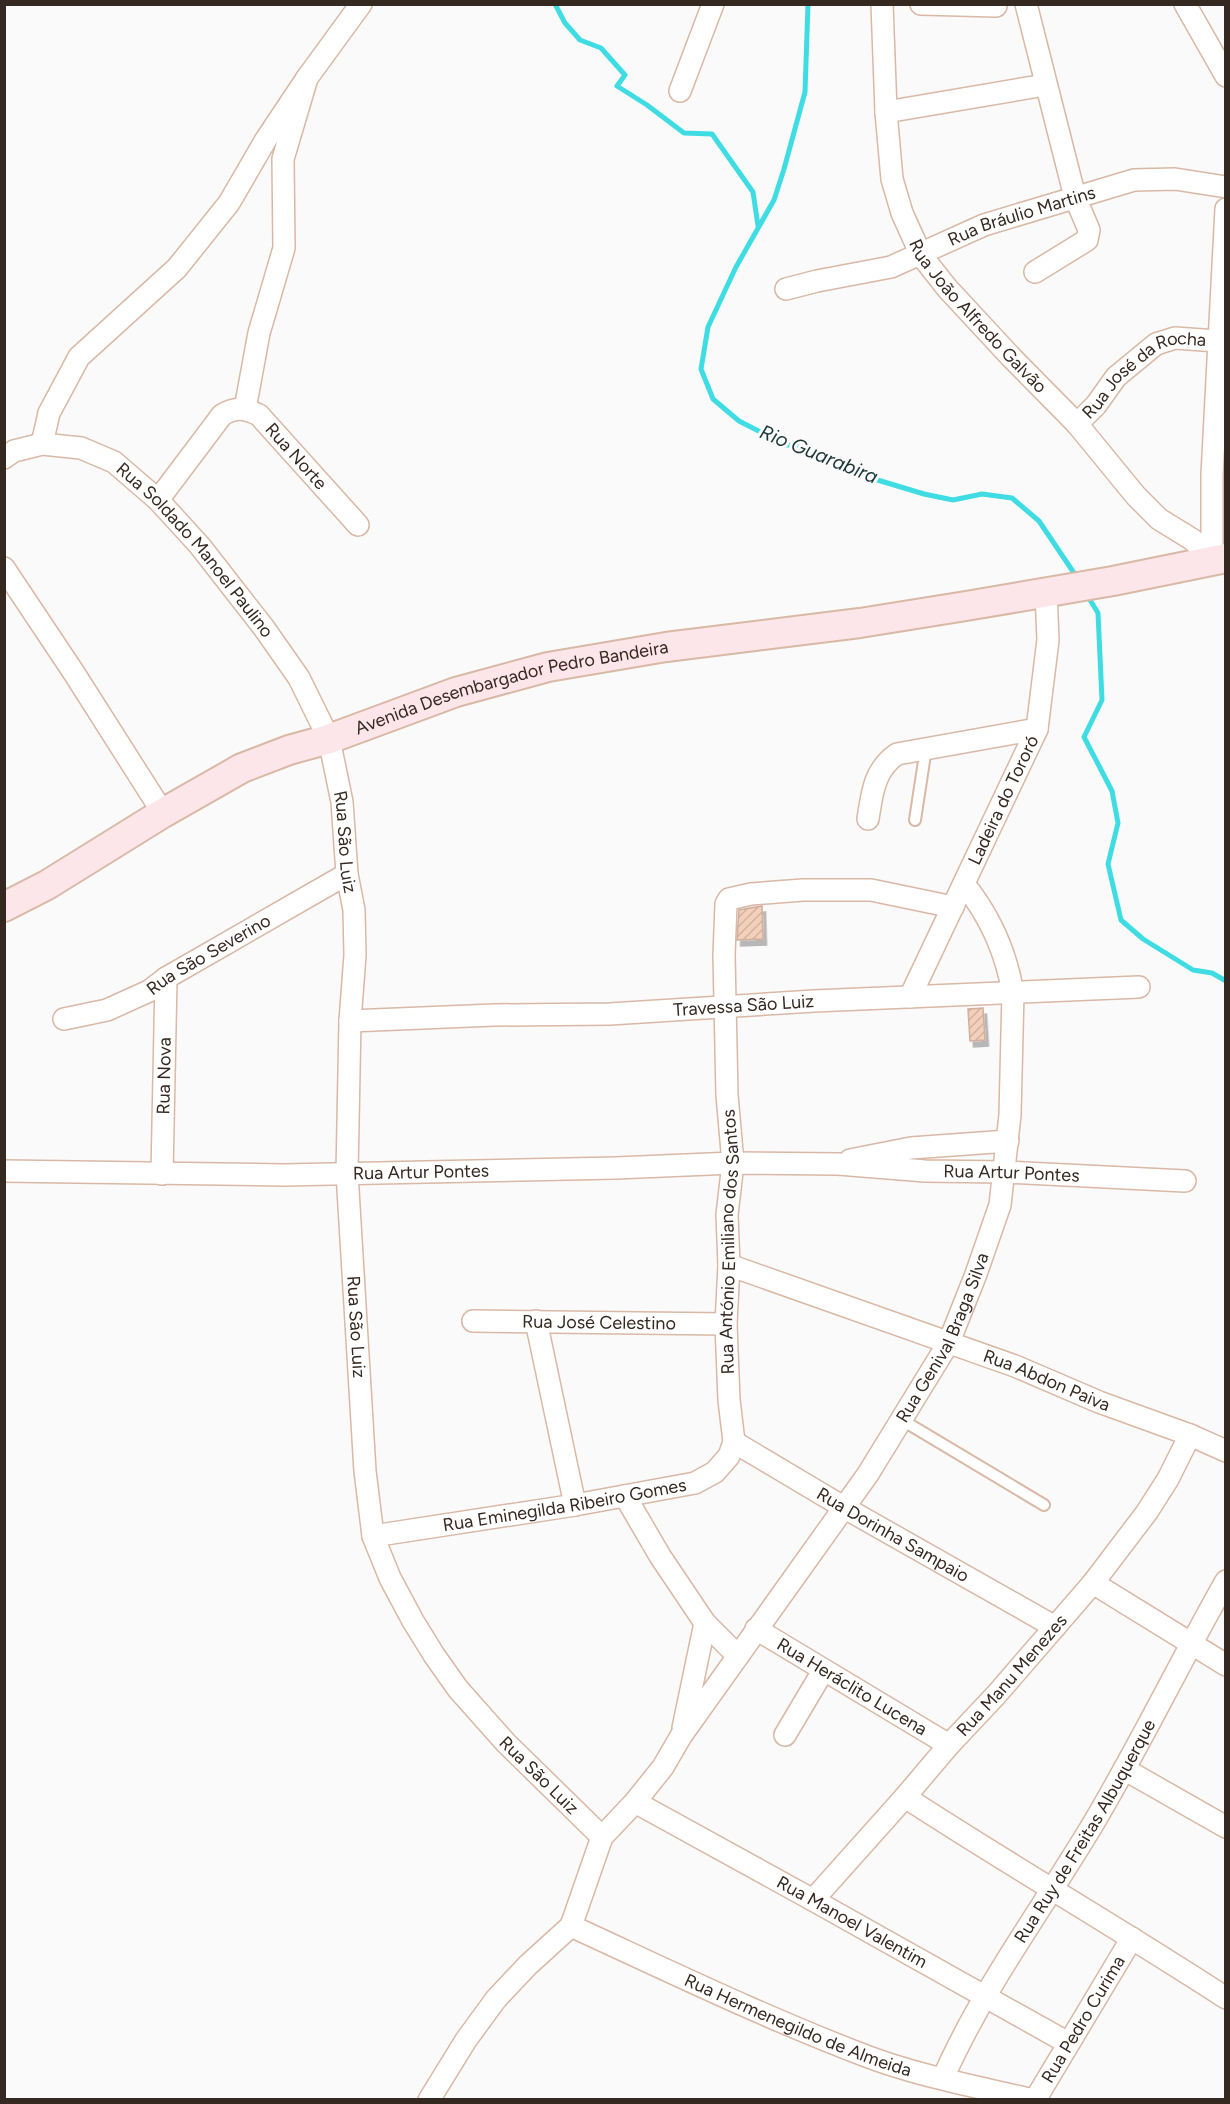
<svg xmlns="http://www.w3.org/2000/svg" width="1230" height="2104" font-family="Figtree,sans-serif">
	<defs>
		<pattern id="building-hatch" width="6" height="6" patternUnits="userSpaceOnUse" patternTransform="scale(1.5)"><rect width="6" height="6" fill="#f4cfbb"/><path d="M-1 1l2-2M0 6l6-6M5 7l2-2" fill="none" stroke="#d2b2a0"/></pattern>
		<filter id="shadow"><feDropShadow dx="3.5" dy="6" stdDeviation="0" flood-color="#0004"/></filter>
	</defs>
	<rect width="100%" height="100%" fill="#fafafa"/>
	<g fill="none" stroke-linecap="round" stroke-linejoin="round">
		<path stroke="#3fdde3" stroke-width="5" d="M555,4l10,19 15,17 21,8 24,27 -8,11 30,19 37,28 28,1 41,58 5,34
			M808,4l-3,88 -21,77 -10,31 -38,67 -28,60 -7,42 12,30 26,22 47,24h12l53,27 73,22 29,6 29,-6 30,4 27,23 39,58
			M1087,595l11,18 4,87 -18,37 28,54 6,32 -10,41 13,56 22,19 50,31 19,3 14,8"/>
	</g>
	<path fill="url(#building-hatch)" stroke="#d0af9c" stroke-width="1.5" filter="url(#shadow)" d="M762,906l1,33 -26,1 2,-30z
		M983,1008l2,32 -15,1 -2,-32z"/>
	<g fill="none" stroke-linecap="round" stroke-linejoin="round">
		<g stroke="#d9b8a5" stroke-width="14">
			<path id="lane" d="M915,820l11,-72
				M902,1420l142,85"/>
		</g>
		<g stroke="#d9b8a5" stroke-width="24">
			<g id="street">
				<path id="s1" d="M882,4l4,108 6,67 10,34 19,42 26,33 64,69 66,67 59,72 23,23 34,21 19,20"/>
				<path d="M921,4l75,2"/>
				<path d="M1026,4l49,193 14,33 -2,10 -52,32"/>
				<path d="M1185,4l41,72"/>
				<path d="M680,91l33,-87"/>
				<path d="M886,112l159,-27"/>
				<path id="s2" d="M786,289l31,-8 74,-14 93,-42 150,-45 41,-1 51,8"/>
				<path d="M245,409l14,-76 25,-85 -1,-89 24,-81 54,-74"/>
				<path id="s3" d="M1077,424l19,-19 20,-28 40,-33 19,-6 42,3"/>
				<path d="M42,444l7,-31 30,-56 98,-89 52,-65 36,-62 42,-63"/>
				<path id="s4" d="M4,458l10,-7 28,-7 39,4 33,14 44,38 42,46 64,82 35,50 30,61 13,63 5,72 7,36 1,45 -5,66 -3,152 18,298 8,65 17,42 23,43 21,34 24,34 48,54 96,94"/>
				<path id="s5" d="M158,500l64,-85c14,-8 22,-7 37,0l99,110"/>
				<path d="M1212,560v-85l14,-266"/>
				<path d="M4,568l70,105 89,140"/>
				<path d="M868,819c4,-26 6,-49 29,-65l140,-25"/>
				<path id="s6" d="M910,997l127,-268 11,-89 -2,-48"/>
				<path id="s7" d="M64,1019l43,-9 42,-19 17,-13 181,-104"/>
				<path id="s8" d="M350,1021l144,-6 116,-1 204,-13 325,-14"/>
				<path d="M850,1160l61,-12 97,-7"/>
				<path id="s9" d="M4,1171l280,4 332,-7 117,-5 105,1 87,7 79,1 181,9"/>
				<path id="s10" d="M162,1174l4,-196"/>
				<path id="s11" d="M729,1265l286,101 84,36 91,33 36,16"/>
				<path id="s12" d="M473,1321l253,3"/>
				<path d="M536,1321l39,184"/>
				<path id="s13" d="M734,1442l111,66 210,119"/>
				<path d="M625,1496l35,60 45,67 33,33"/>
				<path id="s14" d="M373,1536l202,-31 120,-22 20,-11 14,-16 5,-14 -5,-42 -3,-76 3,-59 -2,-50 6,-52 -6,-68 -3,-140 2,-51 3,-5 22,-5 52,-4h68l82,17"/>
				<path d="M1093,1583l133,82"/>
				<path id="s15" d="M756,1629l193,116"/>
				<path d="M683,1728l22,-105"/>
				<path d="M785,1735l38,-64"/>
				<path d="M1124,1769l102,58"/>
				<path d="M905,1797c106,69 215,132 321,201"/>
				<path id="s16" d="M635,1802l178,98 255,143"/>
				<path id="s17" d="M813,1900l92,-103 44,-52 47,-50 97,-112 54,-71 21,-33 22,-44"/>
				<path id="s18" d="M571,1926c98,45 195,92 295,130 52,20 113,31 167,44"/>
				<path id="s19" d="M943,2078c40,-90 99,-169 150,-254 47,-79 87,-162 133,-243"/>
				<path id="s20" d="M429,2100l37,-60 30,-41 32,-34 43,-39 31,-89 33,-35 28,-35 18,-31 187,-262 81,-132 27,-68 24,-69 10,-90 3,-122c-7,-41 -23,-77 -49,-109"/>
				<path id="s21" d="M1035,2100l97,-162"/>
			</g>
		</g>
		<g stroke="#d9b8a5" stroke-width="32">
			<g id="secondary">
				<path id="s22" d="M4,907l43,-22 116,-72 79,-45 47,-18 40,-11 127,-47 92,-25 118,-20 194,-24 106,-17 147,-25 113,-23"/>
			</g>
		</g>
		<use href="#lane" stroke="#fff" stroke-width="10"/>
		<use href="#street" stroke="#fff" stroke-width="21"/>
		<use href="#secondary" stroke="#fde6ea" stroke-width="28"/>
	</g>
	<g text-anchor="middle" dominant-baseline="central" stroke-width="6" stroke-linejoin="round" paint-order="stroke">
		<g font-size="18" fill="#352821" stroke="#fafafa">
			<text stroke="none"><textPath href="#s2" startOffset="248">Rua Bráulio Martins</textPath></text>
			<text stroke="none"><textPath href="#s1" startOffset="340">Rua João Alfredo Galvão</textPath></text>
			<text stroke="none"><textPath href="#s3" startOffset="88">Rua José da Rocha</textPath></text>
			<text stroke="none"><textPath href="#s5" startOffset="201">Rua Norte</textPath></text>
			<text stroke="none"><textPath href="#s4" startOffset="236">Rua Soldado Manoel Paulino</textPath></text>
			<text stroke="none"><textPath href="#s22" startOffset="558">Avenida Desembargador Pedro Bandeira</textPath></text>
			<text stroke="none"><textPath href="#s6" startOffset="218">Ladeira do Tororó</textPath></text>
			<text stroke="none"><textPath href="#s4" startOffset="574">Rua São Luiz</textPath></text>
			<text stroke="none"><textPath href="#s7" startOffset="160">Rua São Severino</textPath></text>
			<text stroke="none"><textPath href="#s8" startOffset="394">Travessa São Luiz</textPath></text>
			<text stroke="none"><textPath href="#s10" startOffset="98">Rua Nova</textPath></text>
			<text stroke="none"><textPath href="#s9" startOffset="417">Rua Artur Pontes</textPath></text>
			<text stroke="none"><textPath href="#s9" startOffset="1008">Rua Artur Pontes</textPath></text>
			<text stroke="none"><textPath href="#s14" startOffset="586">Rua António Emiliano dos Santos</textPath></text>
			<text stroke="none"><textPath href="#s12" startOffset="126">Rua José Celestino</textPath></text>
			<text stroke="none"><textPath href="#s4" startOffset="1060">Rua São Luiz</textPath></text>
			<text stroke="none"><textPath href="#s20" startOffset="927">Rua Genival Braga Silva</textPath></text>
			<text stroke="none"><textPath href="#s11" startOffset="338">Rua Abdon Paiva</textPath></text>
			<text stroke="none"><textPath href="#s14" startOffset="194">Rua Eminegilda Ribeiro Gomes</textPath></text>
			<text stroke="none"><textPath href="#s13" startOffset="184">Rua Dorinha Sampaio</textPath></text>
			<text stroke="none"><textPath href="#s17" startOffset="300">Rua Manu Menezes</textPath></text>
			<text stroke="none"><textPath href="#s15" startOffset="112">Rua Heráclito Lucena</textPath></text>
			<text stroke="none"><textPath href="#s4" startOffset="1564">Rua São Luiz</textPath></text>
			<text stroke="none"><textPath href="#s19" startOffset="285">Rua Ruy de Freitas Albuquerque</textPath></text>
			<text stroke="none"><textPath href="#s16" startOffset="248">Rua Manoel Valentim</textPath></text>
			<text stroke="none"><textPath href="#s21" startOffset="94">Rua Pedro Curima</textPath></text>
			<text stroke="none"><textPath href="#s18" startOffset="248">Rua Hermenegildo de Almeida</textPath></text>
		</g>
		<g font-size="20" font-style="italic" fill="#1d3637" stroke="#fafafa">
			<text transform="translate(819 454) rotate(22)">Rio Guarabira</text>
		</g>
	</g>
	<rect width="1230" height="2104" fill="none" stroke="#352821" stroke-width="12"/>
</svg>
